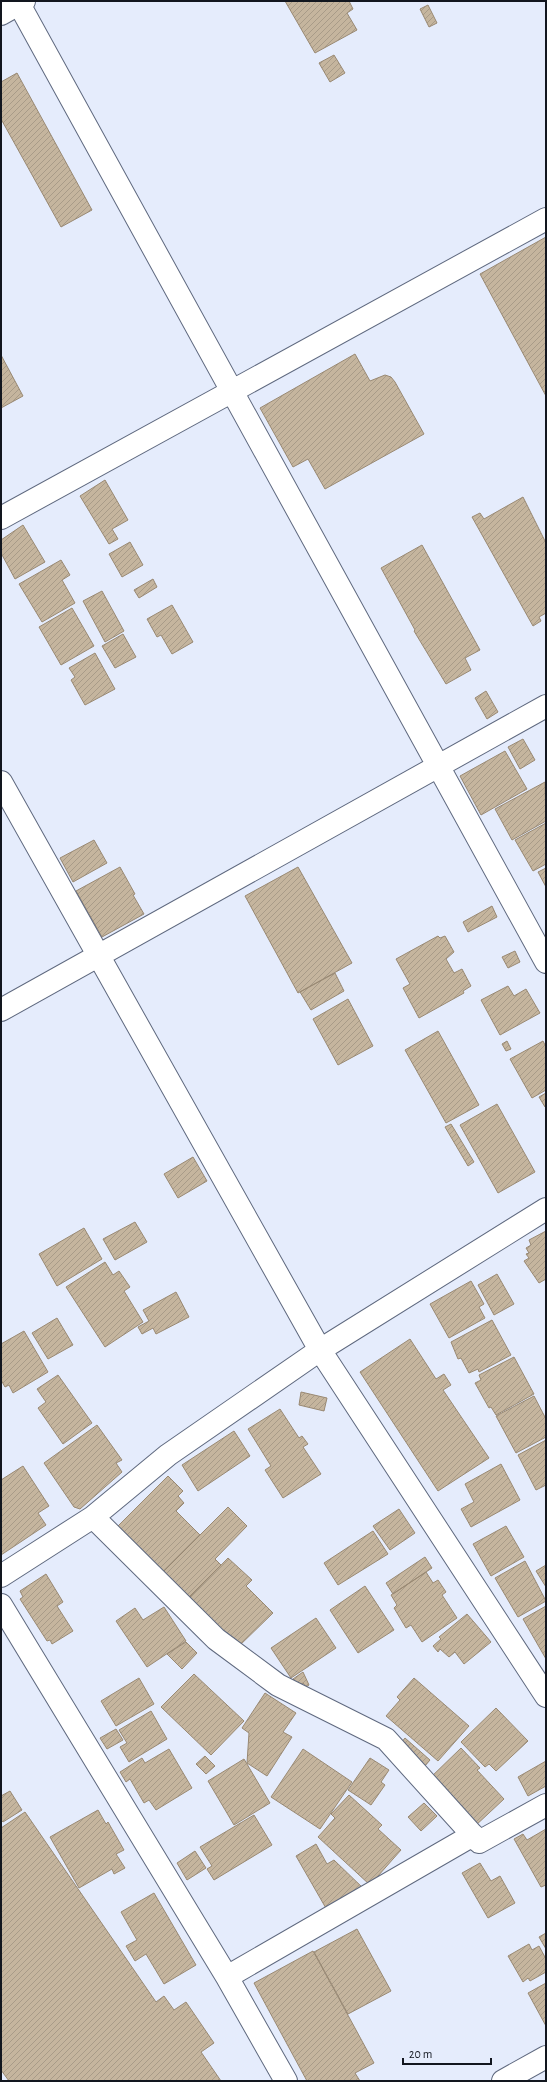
<svg xmlns="http://www.w3.org/2000/svg" width="547" height="2082" font-family="'Alegreya Sans',sans-serif">
	<defs>
		<pattern id="building-hatch" width="6" height="6" patternUnits="userSpaceOnUse"><rect width="6" height="6" fill="#c5b59e"/><path d="M-1 1l2-2M0 6l6-6M5 7l2-2" fill="none" stroke="#a89b88"/></pattern>
	</defs>
	<rect width="100%" height="100%" fill="#e5ecfc"/>
	<path fill="url(#building-hatch)" stroke="#998973" d="M285,1h64l4,8 -6,4 10,17 -42,23z
		M428,5l9,18 -8,4 -9,-18z
		M334,55l11,18 -15,9 -11,-19z
		M17,73l75,137 -31,17 -60,-108v-37z
		M546,237v159l-66,-122z
		M355,354l15,27 15,-6 6,2 4,5 29,52 -99,55 -17,-30 -15,8 -33,-59z
		M1,355l22,41 -22,12z
		M105,480l23,40 -16,9 6,10 -9,5 -29,-48z
		M523,497l23,46v70l-7,4 2,4 -8,5 -61,-109 8,-4 4,6z
		M23,525l22,37 -30,17 -14,-26v-13z
		M130,542l13,23 -21,12 -13,-23z
		M422,545l58,105 -15,8 6,12 -25,14 -32,-53 1,-1 -34,-62z
		M61,560l9,15 -8,5 13,23 -33,19 -23,-38z
		M153,579l4,8 -18,11 -5,-8z
		M102,591l22,40 -19,11 -22,-41z
		M172,605l21,37 -21,12 -11,-19 -4,2 -10,-18z
		M72,608l22,38 -33,19 -22,-38z
		M123,634l13,23 -21,11 -13,-22z
		M95,653l20,36 -30,16 -14,-25 4,-3 -6,-9z
		M486,691l12,21 -11,7 -12,-21z
		M523,739l12,21 -15,9 -12,-22z
		M505,751l22,38 -46,26 -21,-39z
		M545,782l1,39 -34,19 -17,-31z
		M546,823v41l-13,7 -18,-31z
		M94,840l13,23 -34,19 -13,-24z
		M120,867l15,27 -2,1 11,19 -42,23 -26,-46z
		M298,867l54,96 -54,30 -53,-97z
		M546,868v19l-8,-15z
		M492,906l5,11 -29,15 -5,-10z
		M438,936l2,2 5,-2 9,16 -8,7 8,14 8,-4 9,17 -8,5 1,2 -45,25 -16,-30 7,-4 -14,-25z
		M515,951l5,11 -12,6 -6,-11z
		M335,973l9,18 -33,19 -11,-18z
		M508,986l6,10 12,-7 14,24 -40,22 -19,-35z
		M348,999l25,47 -35,19 -25,-46z
		M438,1031l41,74 -33,18 -41,-73z
		M507,1041l4,8 -5,2 -4,-7z
		M543,1041l3,6v43l-14,8 -22,-39z
		M546,1093v14h-1l-6,-10z
		M497,1104l38,68 -37,21 -38,-68z
		M451,1124l23,38 -6,4 -23,-39z
		M193,1157l14,24 -29,17 -14,-24z
		M135,1222l12,20 -32,18 -12,-21z
		M84,1228l18,31 -45,27 -18,-32z
		M546,1231v48l-7,4 -15,-22 5,-3 -3,-4 3,-1 -3,-5 5,-3 -2,-5z
		M105,1262l8,13 6,-4 11,16 -6,4 19,31 -38,25 -39,-60z
		M497,1274l17,30 -20,11 -16,-30z
		M471,1281l13,23 -5,3 6,11 -36,20 -19,-34z
		M176,1292l13,25 -33,17 -3,-6 -11,6 -4,-7 11,-6 -6,-11z
		M57,1318l16,27 -25,14 -16,-26z
		M492,1320l19,35 -32,17 -1,-3 -9,4 -8,-15 -3,1 -7,-17z
		M24,1331l24,41 -35,21 -4,-8 -4,2 -4,-7v-36z
		M410,1339l26,40 8,-5 7,11 -8,5 46,68 -51,33 -78,-119z
		M514,1357l20,37 -38,21 -5,-8 -2,1 -14,-25 6,-3 -2,-5z
		M58,1375l34,48 -29,21 -25,-36 8,-6 -9,-13z
		M301,1392l26,6 -3,13 -25,-6z
		M534,1396l12,23v18l-30,16 -20,-37z
		M280,1409l19,29 3,-2 6,8 -5,3 18,27 -38,24 -18,-28 6,-4 -23,-37z
		M97,1425l25,35 -6,3 6,9 -42,37 -6,-2 -30,-44z
		M234,1431l16,25 -52,35 -16,-26z
		M546,1440v45l-10,5 -18,-35z
		M501,1464l19,36 -49,27 -10,-18 13,-7 -9,-18z
		M23,1466l26,40 -11,7 8,12 -45,30v-75z
		M168,1476l15,15 -5,5 6,7 -8,8 24,24 -37,37 -46,-45z
		M228,1507l19,19 -32,33 6,6 -34,34 -25,-26z
		M399,1509l16,24 -25,17 -17,-24z
		M506,1526l18,31 -33,19 -18,-32z
		M373,1531l15,23 -50,31 -14,-22z
		M425,1557l7,11 -39,26 -7,-11z
		M228,1558l24,22 -6,6 27,27 -36,35 -49,-49z
		M525,1561l21,40 -28,16 -23,-39z
		M546,1565v22l-10,-16z
		M426,1572l7,11 5,-3 8,12 -4,3 15,23 -35,24 -11,-17 -5,3 -12,-20 3,-3 -6,-10z
		M46,1574l17,28 -6,4 16,25 -21,13 -2,-4 -3,1 -27,-42 3,-2 -3,-6z
		M365,1586l29,44 -36,23 -28,-43z
		M546,1606v53l-23,-40z
		M164,1607l22,34 -39,26 -31,-46 19,-13 8,12z
		M467,1614l24,28 -27,22 -9,-12 -6,5 -9,-8 -2,3 -5,-6 8,-7 -2,-2z
		M316,1618l20,30 -45,30 -20,-30z
		M186,1642l11,11 -15,16 -15,-15z
		M303,1672l6,13 -3,2 -3,-4 -5,3 -5,-7z
		M194,1674l50,47 -33,34 -50,-48z
		M139,1678l15,26 -38,22 -15,-25z
		M414,1678l55,48 -31,35 -52,-45 14,-16 -3,-3z
		M265,1693l31,20 -13,19 9,5 -25,39 -20,-13 2,-30 -7,-5z
		M496,1708l32,33 -32,30 -7,-7 -4,3 -24,-25z
		M151,1711l16,28 -38,23 -9,-15 7,-4 -8,-13z
		M116,1729l7,11 -16,9 -7,-11z
		M405,1738l25,22 -11,13 -23,-24z
		M461,1748l19,20 -3,2 27,29 -30,28 -46,-47z
		M169,1749l23,39 -36,22 -7,-10 -5,3 -14,-24 -4,3 -6,-10 22,-14 3,5z
		M303,1749l49,33 -32,47 -49,-32z
		M205,1756l10,10 -9,8 -10,-10z
		M370,1758l19,12 -8,12 4,3 -14,20 -23,-15z
		M244,1759l26,44 -36,22 -26,-44z
		M546,1761v25l-18,10 -10,-19z
		M10,1791l12,19 -19,12 -2,-2v-24z
		M349,1795l33,30 -4,4 23,21 -31,35 -52,-48 17,-19 -4,-4z
		M424,1803l13,13 -16,15 -13,-14z
		M98,1810l8,14 2,-2 16,28 -8,4 9,14 -11,6 -2,-5 -33,19 -29,-51z
		M25,1812l131,190 8,-6 10,14 12,-8 28,41 -13,9 20,29h-212l-8,-11v-242z
		M254,1815l18,30 -58,35 -7,-11 5,-3 -12,-19z
		M546,1829v56l-5,2 -27,-48 9,-5 4,6z
		M316,1844l11,20 7,-4 30,29 -37,21 -31,-54z
		M195,1851l11,17 -19,12 -10,-17z
		M480,1863l11,18 9,-5 15,27 -27,15 -26,-45z
		M154,1893l42,72 -32,19 -18,-30 -11,7 -9,-15 11,-6 -16,-28z
		M357,1929l34,62 -43,23 -34,-62z
		M546,1933v16l-7,-12z
		M529,1944l3,6 7,-4 7,13v13l-16,9 -2,-3 -5,4 -15,-26z
		M313,1951l61,112 -19,10 5,8h-53l-53,-98z
		M546,1983v43l-18,-33z"/>
	<g fill="none" stroke-linecap="round" stroke-linejoin="round">
		<g stroke="#5f697f" stroke-width="24">
			<path id="minor" d="M19,4l527,958
				M1,518l545,-299
				M1,782l319,568 226,346
				M1,1010l545,-304
				M93,1517l123,122 62,46 108,54 93,103 67,-37
				M1,1576l92,-59 75,-62 152,-105 226,-141
				M1,1605l226,372 59,104
				M227,1977l246,-142
				M503,2081l43,-24"/>
		</g>
		<g stroke="#5f697f" stroke-width="24">
			<path id="major" d="M1,14l23,-13"/>
		</g>
		<use href="#minor" stroke="#fff" stroke-width="22"/>
		<use href="#major" stroke="#fff" stroke-width="22"/>
	</g>
	<rect width="547" height="2082" fill="none" stroke="#12161f" stroke-width="4"/>
	<path d="M403 2058v6h88v-6" fill="none" stroke="#12161f" stroke-width="2"/>
	<text x="409" y="2058" font-size="12" fill="#12161f" stroke="#e5ecfc" stroke-width="3" paint-order="stroke">20 m</text>
</svg>
